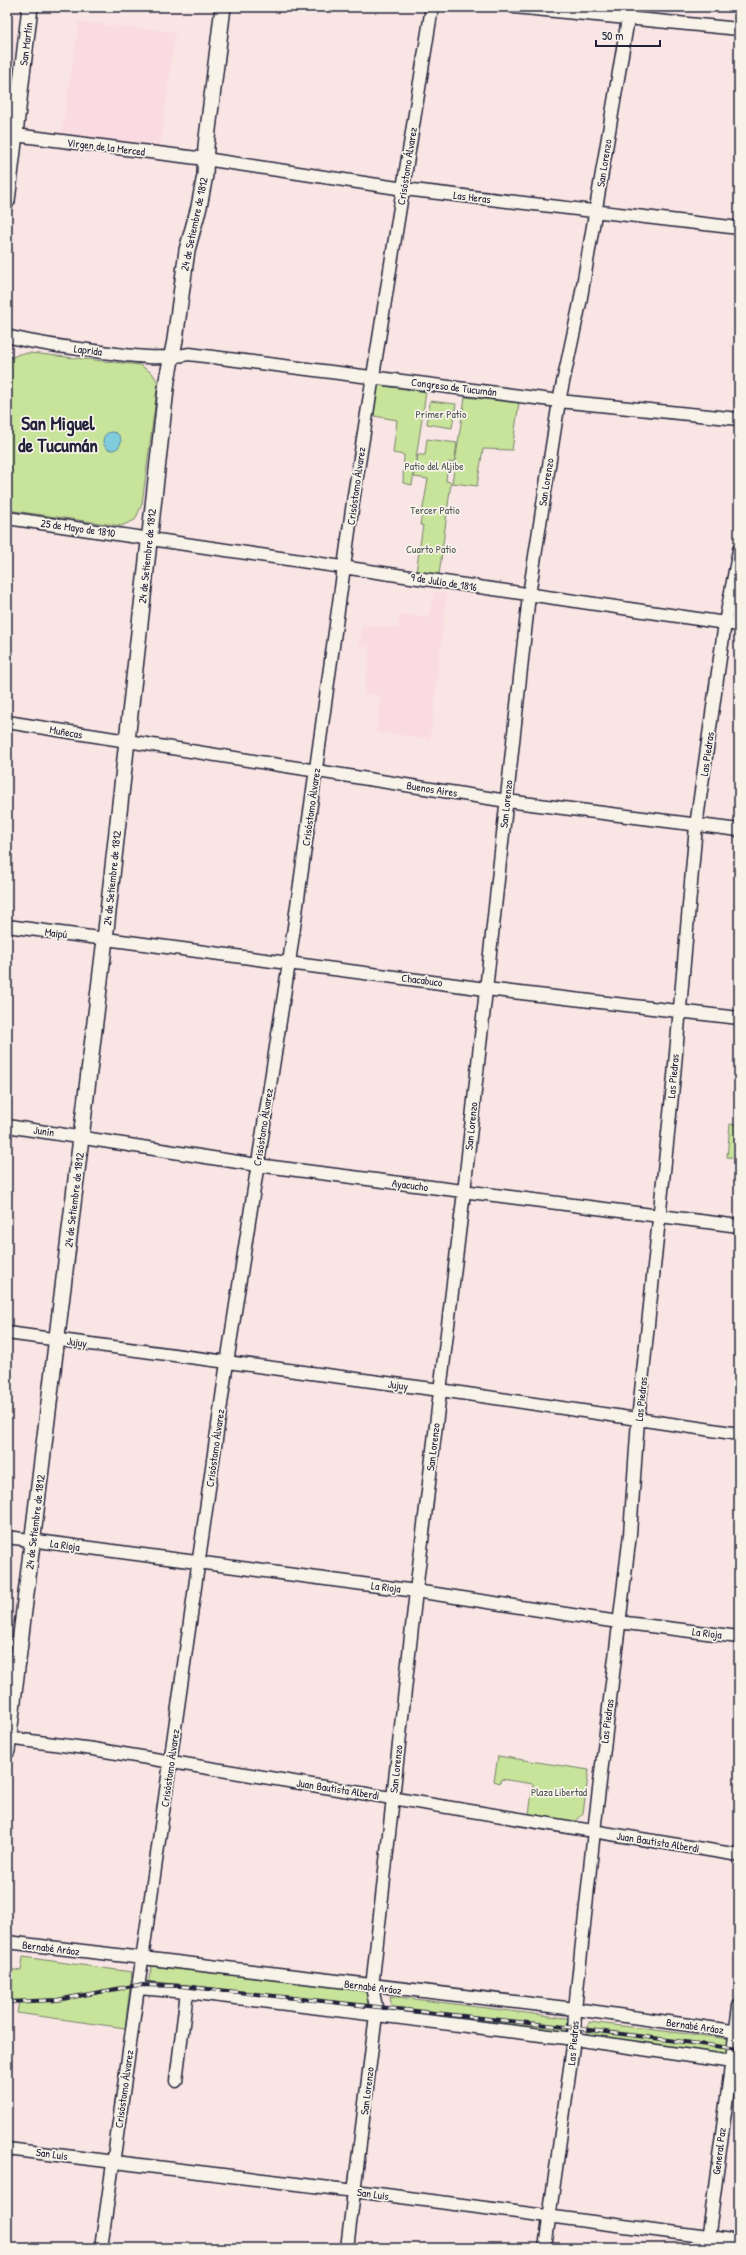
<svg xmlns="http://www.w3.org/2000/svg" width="746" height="2255" font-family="'Patrick Hand',sans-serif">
	<rect width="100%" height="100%" fill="#f9e5e4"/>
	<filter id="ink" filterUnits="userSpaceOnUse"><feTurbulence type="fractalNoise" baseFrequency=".025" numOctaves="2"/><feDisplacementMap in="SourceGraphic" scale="8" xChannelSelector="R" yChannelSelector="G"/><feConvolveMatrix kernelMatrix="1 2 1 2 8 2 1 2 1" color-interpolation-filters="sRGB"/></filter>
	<g filter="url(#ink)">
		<path fill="#fadbe1" d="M79,22l96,10 -15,119 -99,-15z
			M434,591l13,3 -17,145 -54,-7 5,-36 -17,-2 6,-46 -11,-2 3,-21 36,3 2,-14 29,4z"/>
		<path fill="#c8e39a" stroke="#75826a" d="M30,353l110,12 12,8 6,9 -16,122 -7,16 -14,6 -114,-16v-150l12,-6z
			M377,385l49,7 -14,93 -9,-2 1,-28 -11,-2 4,-33 -23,-4z
			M465,397l54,6 -7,47 -29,-1 -6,37 -25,-3z
			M430,401l26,3 -4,24 -25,-4z
			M427,439l30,4 -3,20 -6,-1 -2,19 5,1 -12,93 -23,-3 7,-47h-3l8,-46 -14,-2 4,-22h7z
			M730,1124l9,1v33l-12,-1z
			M498,1756l91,14 -6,43 -7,9 -47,-7 4,-31 -32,-5 -1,4 -6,-2z
			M23,1957l109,15 -7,56 -108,-15 2,-12 -12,-2 2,-30 12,2z
			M152,1966l224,26 4,14 -232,-24z
			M390,1996l184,23 -3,15 -179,-22z
			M589,2022l141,17 -1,16 -142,-18z"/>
		<path fill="#7fccdd" stroke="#5a889c" d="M103 441a9 9 0 1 1 18 0a9 9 0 1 1-18 0Z"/>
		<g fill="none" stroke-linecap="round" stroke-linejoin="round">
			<g stroke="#22223b" stroke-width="15">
				<path id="minor" d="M514,7l225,22
					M7,134l198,25 199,30 335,39
					M7,336c29,8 58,11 88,15 31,4 62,10 94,3l370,47 180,18
					M7,518l732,107
					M7,722l500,79 232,29
					M7,926l479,63 253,29
					M7,1126l250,39 482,61
					M7,1333l433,57 299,44
					M7,1537l409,54 202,31 121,15
					M7,1738l86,11 646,106
					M7,1942l568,67 164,23
					M138,1988l49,4 387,47 165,24
					M176,2081l11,-89
					M7,2149l348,42 384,50
					M101,2248l124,-872 64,-413 65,-468 78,-488
					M347,2248l29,-233v-8l-4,-20 44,-396 48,-399 65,-597 30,-194 21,-98 50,-296
					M545,2248l29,-209 1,-30 19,-178 36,-297 8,-114 36,-344 22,-250 29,-203 14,-73
					M707,2248l32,-242"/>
			</g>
			<g stroke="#22223b" stroke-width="18">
				<path id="major" d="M7,201l23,-194
					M7,1751l98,-812 62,-559 8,-40 12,-90 12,-43 6,-32 1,-29 17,-139"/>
			</g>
			<use href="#minor" stroke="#f7f3e8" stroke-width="12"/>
			<use href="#major" stroke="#f7f3e8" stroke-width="15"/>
			<g stroke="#22223b" stroke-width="4">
				<path id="rail" d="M7,2002l50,-2 81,-15 42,1 395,42 164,21"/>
			</g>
			<use href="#rail" stroke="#f7f3e8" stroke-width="2.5" stroke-dasharray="8" stroke-linecap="butt"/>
		</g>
	</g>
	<g text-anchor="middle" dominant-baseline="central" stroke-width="3.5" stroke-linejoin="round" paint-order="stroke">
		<g font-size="11" fill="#22223b" stroke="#f7f3e8">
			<text transform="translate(26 44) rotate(-83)">San Martín</text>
			<text transform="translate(106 147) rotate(7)">Virgen de la Merced</text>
			<text transform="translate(604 163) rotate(-81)">San Lorenzo</text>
			<text transform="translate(407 166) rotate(-81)">Crisóstomo Álvarez</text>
			<text transform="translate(472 197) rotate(7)">Las Heras</text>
			<text transform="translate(194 224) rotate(-78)">24 de Setiembre de 1812</text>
			<text transform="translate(88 350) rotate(7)">Laprida</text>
			<text transform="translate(454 387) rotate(7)">Congreso de Tucumán</text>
			<text transform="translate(546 482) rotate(-81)">San Lorenzo</text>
			<text transform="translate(356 486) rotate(-82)">Crisóstomo Álvarez</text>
			<text transform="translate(78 528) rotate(8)">25 de Mayo de 1810</text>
			<text transform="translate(147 556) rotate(-84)">24 de Setiembre de 1812</text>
			<text transform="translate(444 582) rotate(9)">9 de Julio de 1816</text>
			<text transform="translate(66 732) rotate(10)">Muñecas</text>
			<text transform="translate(707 754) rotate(-82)">Las Piedras</text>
			<text transform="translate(432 789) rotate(9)">Buenos Aires</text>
			<text transform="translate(506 804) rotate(-84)">San Lorenzo</text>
			<text transform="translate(311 807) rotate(-82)">Crisóstomo Álvarez</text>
			<text transform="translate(112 878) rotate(-84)">24 de Setiembre de 1812</text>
			<text transform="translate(56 933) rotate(7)">Maipú</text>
			<text transform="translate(422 980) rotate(7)">Chacabuco</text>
			<text transform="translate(673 1076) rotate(-85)">Las Piedras</text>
			<text transform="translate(471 1126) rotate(-84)">San Lorenzo</text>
			<text transform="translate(263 1127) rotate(-81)">Crisóstomo Álvarez</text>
			<text transform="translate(44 1131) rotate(8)">Junín</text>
			<text transform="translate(410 1185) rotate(7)">Ayacucho</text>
			<text transform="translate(74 1200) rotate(-83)">24 de Setiembre de 1812</text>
			<text transform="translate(77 1342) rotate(8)">Jujuy</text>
			<text transform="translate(398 1385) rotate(7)">Jujuy</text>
			<text transform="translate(641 1399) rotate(-84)">Las Piedras</text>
			<text transform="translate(433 1447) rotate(-83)">San Lorenzo</text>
			<text transform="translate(215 1448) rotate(-82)">Crisóstomo Álvarez</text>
			<text transform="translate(35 1522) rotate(-83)">24 de Setiembre de 1812</text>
			<text transform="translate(65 1545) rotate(8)">La Rioja</text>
			<text transform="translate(386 1587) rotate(7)">La Rioja</text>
			<text transform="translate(707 1633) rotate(7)">La Rioja</text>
			<text transform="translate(607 1721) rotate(-83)">Las Piedras</text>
			<text transform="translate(170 1768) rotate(-82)">Crisóstomo Álvarez</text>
			<text transform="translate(396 1769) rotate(-84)">San Lorenzo</text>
			<text transform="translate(338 1789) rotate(9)">Juan Bautista Alberdi</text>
			<text transform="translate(658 1842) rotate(9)">Juan Bautista Alberdi</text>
			<text transform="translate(51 1948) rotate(7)">Bernabé Aráoz</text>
			<text transform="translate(373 1987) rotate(7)">Bernabé Aráoz</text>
			<text transform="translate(695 2026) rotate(8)">Bernabé Aráoz</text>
			<text transform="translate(573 2043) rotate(-85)">Las Piedras</text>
			<text transform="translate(124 2089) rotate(-82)">Crisóstomo Álvarez</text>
			<text transform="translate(367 2091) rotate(-83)">San Lorenzo</text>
			<text transform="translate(719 2151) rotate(-83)">General Paz</text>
			<text transform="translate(52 2154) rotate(8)">San Luis</text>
			<text transform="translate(373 2194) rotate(8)">San Luis</text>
		</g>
		<g font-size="11" fill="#4c5253" stroke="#f7f3e8">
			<text x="441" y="414">Primer Patio</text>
			<text x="434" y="466">Patio del Aljibe</text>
			<text x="435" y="510">Tercer Patio</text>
			<text x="431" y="549">Cuarto Patio</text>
			<text x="559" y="1792">Plaza Libertad</text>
		</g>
		<g font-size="19" font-weight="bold" fill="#22223b" stroke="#f7f3e8">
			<text x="58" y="423">San Miguel<tspan x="58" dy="22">de Tucumán</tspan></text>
		</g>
	</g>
	<rect width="746" height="2255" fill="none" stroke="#f7f3e8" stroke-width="24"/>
	<rect x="12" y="12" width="722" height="2231" fill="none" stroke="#22223b" stroke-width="1.5" filter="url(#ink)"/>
	<path d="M596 40v6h64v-6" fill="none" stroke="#22223b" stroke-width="2"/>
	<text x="602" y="40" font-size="12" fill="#22223b" stroke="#f7f3e8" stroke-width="3" paint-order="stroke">50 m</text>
</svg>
